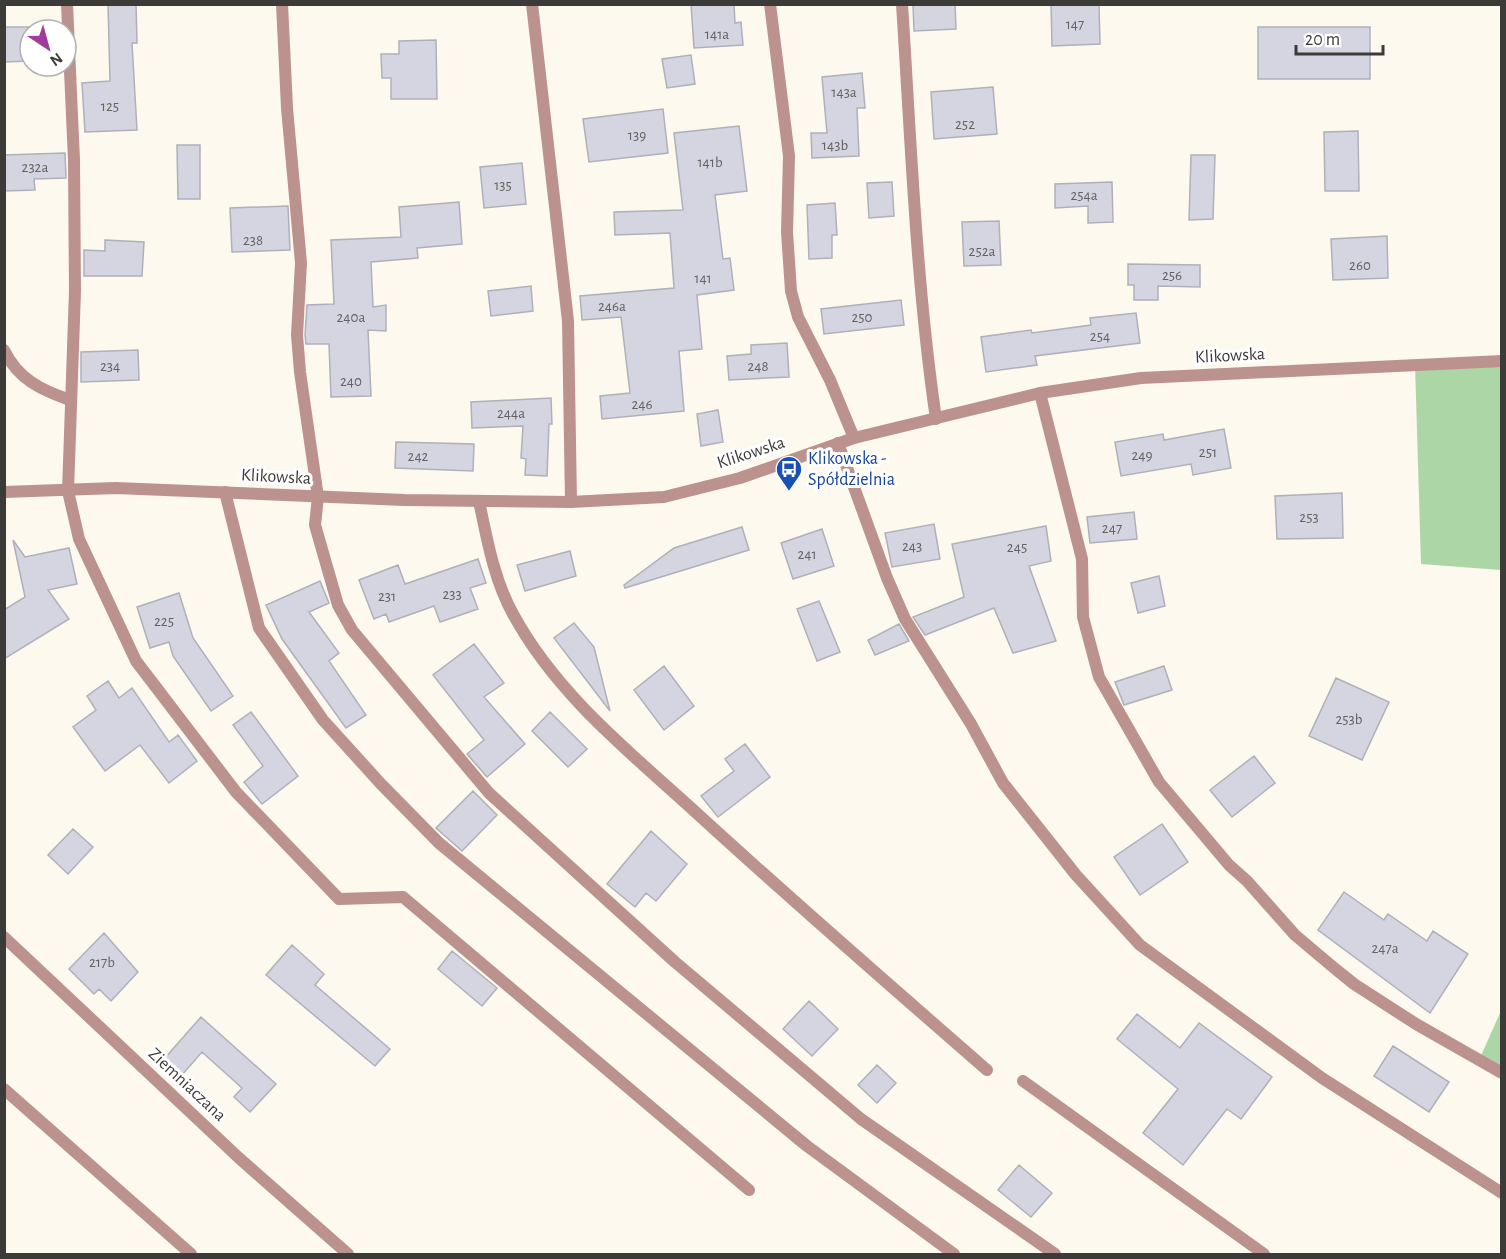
<svg xmlns="http://www.w3.org/2000/svg" width="1506" height="1259" font-family="'Alegreya Sans',sans-serif">
	<rect width="100%" height="100%" fill="#fdf9ee"/>
	<path fill="#add6a6" d="M1501,361v209l-80,-6 -6,-200z
		M1501,1011v62l-22,-13z"/>
	<path fill="#d4d5e0" stroke="#afb0ba" stroke-width="1.5" d="M108,4h28l1,39h-5l5,87 -52,2 -3,-49 28,-2z
		M691,4h43l1,19 6,-1 2,23 -49,3z
		M913,4h42l1,25 -42,2z
		M1051,4h48l1,40 -48,2z
		M4,27h26v34l-26,1z
		M1258,27h112v52h-112z
		M436,40l1,59h-46v-21h-9l-1,-24h18v-13z
		M691,55l4,29 -28,4 -5,-29z
		M862,73l3,35h-8l2,48 -47,2 -1,-25h16l-5,-56z
		M993,87l4,47 -63,5 -3,-47z
		M663,109l5,44 -79,9 -6,-43z
		M739,126l8,65 -32,4 8,64 7,-1 4,32 -37,5 5,54 -23,2 5,60 -82,8 -2,-23 30,-3 -9,-76 -39,3 -2,-24 94,-8 -4,-55 -55,2 -1,-23 69,-2 -9,-77z
		M1358,131l1,60h-34l-1,-59z
		M177,145h23v54h-22z
		M65,153l1,25 -32,1 1,11 -31,1v-36z
		M1191,155h24l-2,64 -24,1z
		M522,163l4,41 -42,4 -4,-41z
		M892,182l2,34 -25,2 -2,-35z
		M1112,182l1,40 -25,1v-17l-33,2v-24z
		M459,202l3,42 -45,4 1,10 -47,4 2,45 13,-2v26l-18,-1 3,66 -40,1 -2,-53h-23l-1,-9 2,-30 27,-1 -3,-64 70,-3 -2,-30z
		M835,203l2,32h-5v23l-23,1 -2,-54z
		M288,206l2,44 -58,2 -2,-44z
		M999,221l2,44 -37,1 -2,-44z
		M1387,236l1,42 -55,2 -2,-41z
		M105,240l39,2 -2,34h-58v-26l21,1z
		M1128,264l72,1v22l-42,-1v14h-24v-15h-6z
		M531,286l2,25 -42,5 -3,-25z
		M901,300l3,25 -80,9 -3,-25z
		M1136,313l4,30 -105,13 2,9 -51,7 -5,-35 50,-7 1,3 59,-8 -1,-7z
		M787,343l2,34 -60,3 -2,-24 24,-2v-9z
		M138,350l1,30 -58,2v-30z
		M551,398l1,26h-3l-2,52 -22,-1 1,-16 -5,-1 2,-32 -51,2 -1,-26z
		M718,410l5,32 -22,4 -4,-32z
		M1224,429l7,39 -38,7 -2,-11 -70,12 -6,-34 48,-8 1,6z
		M396,442l78,2 -1,27 -78,-3z
		M1342,493l1,45 -66,1 -2,-43z
		M1134,512l3,27 -47,4 -3,-26z
		M934,524l6,35 -48,8 -7,-34z
		M1046,526l5,35 -22,5 27,75 -43,12 -19,-45 -69,27 -12,-18 51,-20 -12,-53z
		M742,527l7,23 -124,38 -1,-3 50,-37z
		M822,529l12,37 -41,13 -12,-36z
		M13,540l12,17 44,-9 8,36 -29,6 21,29 -65,40v-49l21,-13z
		M570,551l6,25 -51,15 -8,-26z
		M478,559l8,24 -16,5 8,21 -38,13 -6,-16 -45,16 -3,-8 -12,5 -15,-39 39,-15 7,19z
		M1159,576l6,30 -27,7 -7,-30z
		M320,581l9,22 -20,9 30,41 -10,8 37,54 -20,13 -64,-89 -16,-34z
		M179,593l14,45 40,58 -22,15 -38,-55 -4,-14 -19,6 -13,-41z
		M819,601l21,51 -23,9 -20,-52z
		M574,623l20,24 16,64 -56,-73z
		M899,624l10,17 -34,14 -7,-15z
		M474,644l30,39 -20,14 41,47 -38,33 -20,-23 17,-14 -51,-65z
		M664,666l30,40 -30,24 -30,-40z
		M1164,666l8,24 -48,15 -9,-23z
		M1336,678l53,24 -27,58 -53,-24z
		M108,681l11,17 13,-10 37,54 9,-7 19,26 -28,22 -29,-38 -35,26 -32,-44 23,-17 -9,-14z
		M251,712l47,64 -36,28 -18,-22 19,-16 -30,-41z
		M550,712l37,37 -19,18 -36,-36z
		M745,744l25,33 -52,40 -17,-21 33,-25 -9,-12z
		M1254,756l21,27 -43,34 -22,-27z
		M473,791l24,24 -35,36 -26,-23z
		M1162,824l26,38 -48,33 -26,-38z
		M73,829l20,18 -25,27 -20,-19z
		M651,831l36,33 -31,37 -10,-8 -11,14 -28,-23z
		M1344,892l40,28 4,-6 39,27 6,-10 35,23 -38,59 -112,-83z
		M104,933l34,39 -27,29 -12,-12 -5,5 -25,-25z
		M292,945l32,29 -9,11 75,64 -15,17 -109,-91z
		M452,951l45,37 -15,18 -44,-37z
		M809,1001l29,28 -26,27 -29,-27z
		M1137,1014l43,34 19,-25 73,54 -31,42 -14,-10 -44,56 -40,-32 35,-44 -61,-50z
		M201,1017l75,67 -26,28 -16,-15 8,-9 -40,-36 -20,23 -18,-16z
		M1393,1046l56,36 -20,30 -55,-36z
		M877,1065l19,18 -19,20 -19,-18z
		M1019,1165l33,28 -21,24 -33,-27z"/>
	<g fill="none" stroke-linecap="round" stroke-linejoin="round">
		<path stroke="#bb928e" stroke-width="12" d="M1023,1081l241,173"/>
		<path stroke="#bb928e" stroke-width="12" d="M67,4l7,156 1,131 -7,200 11,48 57,122 100,131 103,107 64,-2 346,293
			M282,4l5,104 14,155 -4,72 3,37 18,125 -3,28 23,80 14,25 137,163 186,169 186,157 194,135
			M532,4l36,317 3,181
			M770,4l19,152 -2,76 4,59 7,26 32,63 24,58
			M902,4c9,139 14,278 34,415
			M4,350c14,29 37,40 66,50
			M1040,393l42,166 1,58 16,60 60,105 70,83 18,16 48,54 38,32 21,17 62,40 86,49
			M838,443l49,135 18,41 66,105 32,59 73,92 64,70 182,133 180,115
			M225,492l34,136 64,92 58,64 58,59 368,303 147,108
			M479,501c8,38 15,79 34,113 42,78 113,135 177,193 98,90 197,176 297,263
			M4,937l235,221 109,96
			M4,1089l187,165"/>
		<path stroke="#bb928e" stroke-width="12" d="M4,492l112,-4 288,12 167,2 93,-5 76,-19 114,-40 186,-45 101,-15 361,-17"/>
	</g>
	<defs>
		<g id="bus-pin" transform="scale(1.35)"><path d="M0 17L-7.5 6A9.5 9.5 0 1 1 7.5 6Z" fill="#1a4fb4" stroke="#fff"/><path d="M-5-6H5V4H4V6H2V4H-2V6H-4V4H-5ZM-3.5-4V0h7V-4ZM-3.5 1.2v1.5H-2V1.2ZM2 1.2v1.5H3.5V1.2Z" fill="#fff"/></g>
	</defs>
	<g fill-rule="evenodd">
		<use href="#bus-pin" x="789" y="469"/>
	</g>
	<g text-anchor="middle" dominant-baseline="central" stroke-width="6" stroke-linejoin="round" paint-order="stroke">
		<g font-size="15" fill="#636261">
			<text x="1075" y="24">147</text>
			<text x="717" y="34">141a</text>
			<text x="844" y="92">143a</text>
			<text x="110" y="106">125</text>
			<text x="965" y="124">252</text>
			<text x="637" y="135">139</text>
			<text x="835" y="145">143b</text>
			<text x="710" y="162">141b</text>
			<text x="35" y="167">232a</text>
			<text x="503" y="185">135</text>
			<text x="1084" y="195">254a</text>
			<text x="253" y="240">238</text>
			<text x="982" y="251">252a</text>
			<text x="1360" y="265">260</text>
			<text x="1172" y="275">256</text>
			<text x="703" y="278">141</text>
			<text x="612" y="306">246a</text>
			<text x="351" y="317">240a</text>
			<text x="862" y="317">250</text>
			<text x="1100" y="336">254</text>
			<text x="110" y="366">234</text>
			<text x="758" y="366">248</text>
			<text x="351" y="381">240</text>
			<text x="642" y="404">246</text>
			<text x="511" y="413">244a</text>
			<text x="1208" y="452">251</text>
			<text x="1142" y="455">249</text>
			<text x="418" y="456">242</text>
			<text x="1309" y="517">253</text>
			<text x="1112" y="528">247</text>
			<text x="912" y="546">243</text>
			<text x="1017" y="547">245</text>
			<text x="807" y="554">241</text>
			<text x="452" y="594">233</text>
			<text x="387" y="596">231</text>
			<text x="164" y="621">225</text>
			<text x="1349" y="719">253b</text>
			<text x="1385" y="948">247a</text>
			<text x="102" y="962">217b</text>
		</g>
		<g font-size="18" fill="#3d3b37" stroke="#fff">
			<text transform="translate(1230 356) rotate(-3)">Klikowska</text>
			<text transform="translate(751 453) rotate(-18)">Klikowska</text>
			<text transform="translate(276 477) rotate(3)">Klikowska</text>
			<text transform="translate(187 1085) rotate(43)">Ziemniaczana</text>
		</g>
		<g font-size="18" fill="#164399" stroke="#fff" text-anchor="start">
			<text x="808" y="459">Klikowska -<tspan x="808" dy="21">Spółdzielnia</tspan></text>
		</g>
	</g>
	<rect width="1506" height="1259" fill="none" stroke="#3d3b37" stroke-width="12"/>
	<g transform="translate(48 48) rotate(144)"><circle r="28" fill="#ffffff" stroke="#b1b1af" stroke-width="1.5"/>
	<path d="M0-4.5L10 22L0 15L-10 22Z" fill="#a03a9e"/>
	<text y="-9" font-size="16" font-weight="bold" text-anchor="middle" fill="#3d3b37">N</text>
	</g>
	<path d="M1296 45v9h87v-9" fill="none" stroke="#3d3b37" stroke-width="3"/>
	<text x="1305" y="45" font-size="18" fill="#3d3b37" stroke="#ffffff" stroke-width="4.5" paint-order="stroke">20 m</text>
</svg>
